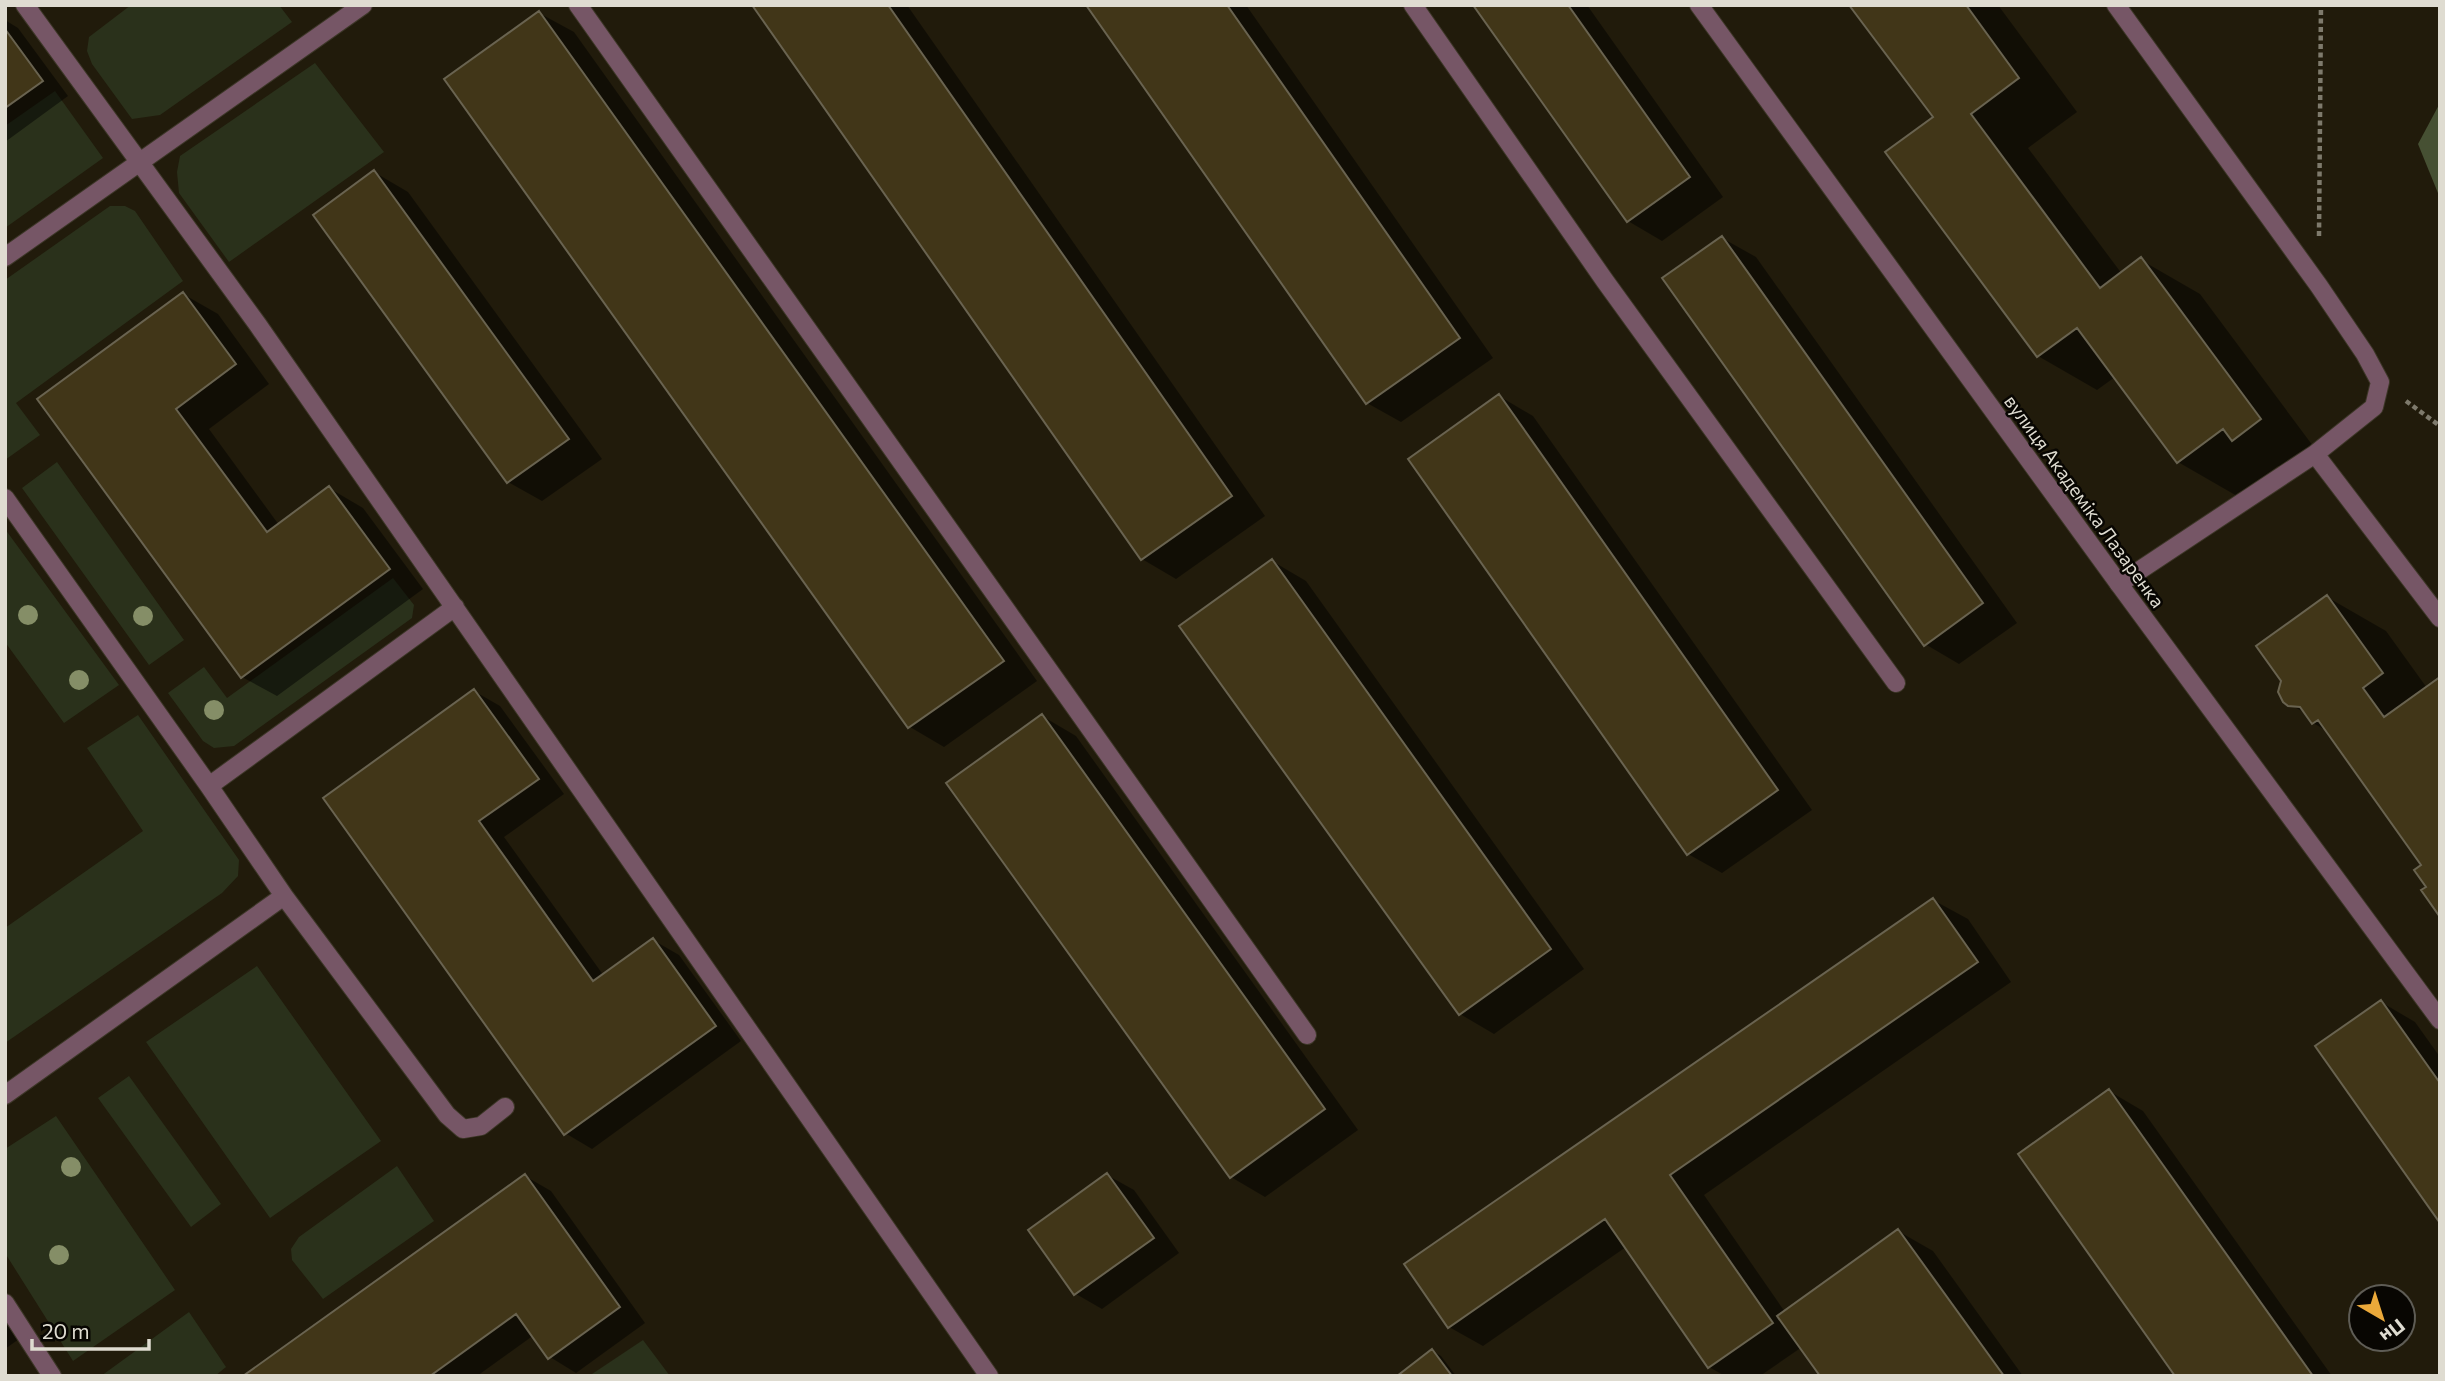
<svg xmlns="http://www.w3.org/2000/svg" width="2445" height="1381" font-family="Commissioner,sans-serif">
	<rect width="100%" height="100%" fill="#211b0b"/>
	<path fill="#2a311b" d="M131,5h148l13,17 -132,93 -28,4 -40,-55 -5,-13 2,-14z
		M315,63l69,89 -155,110 -50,-69 -2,-21 3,-16z
		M55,91l48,67 -98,70v-102z
		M110,206h15l10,5 48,70 -167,122 24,32 -35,25v-180z
		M57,462l127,178 -35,25 -127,-177z
		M5,529l114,156 -55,38 -59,-81z
		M393,578l21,27 -2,13 -178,128 -20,2 -11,-7 -35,-48 36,-26 23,31z
		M138,715l101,145 -1,16 -16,17 -217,150v-115l138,-97 -56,-83z
		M257,966l124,175 -111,77 -124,-176z
		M129,1076l92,128 -30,23 -93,-129z
		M56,1116l119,174 -102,71 -68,-108v-104z
		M397,1166l37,55 -111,78 -31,-39 -1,-11 8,-12z
		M189,1312l37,55 -11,9h-114z
		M643,1340l27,36h-81z"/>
	<path fill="#465033" d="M2440,103v95l-22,-54z"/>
	<path fill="#0007" d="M754,5h153l358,511 -89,63 -34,-20z
		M1089,5h157l247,353 -92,64 -34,-19z
		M1475,5h112l136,192 -61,44 -34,-20z
		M1852,5h146l79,107 -49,36 94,126 19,-14 59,34 119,160 -27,19 -14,-7 -41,30 -59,-34 -63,-85 -18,13 -59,-34 -103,-239z
		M539,13l35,19 463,649 -93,66 -34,-20 -464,-648z
		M5,20l13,8 50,68 -63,46z
		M374,172l34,20 194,267 -60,42 -34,-19z
		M1722,238l34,19 261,366 -58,41 -34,-20z
		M183,294l35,20 51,70 -60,45 70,96 50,-37 34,20 60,81 -146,107 -35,-19 -202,-277z
		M1499,396l34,20 279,394 -90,63 -34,-19z
		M1272,561l34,20 278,388 -90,65 -34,-20z
		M2327,597l59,34 41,57 13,226 -11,-27 -5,-22 -95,-133 -16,-9 -6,-9 -18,-10z
		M474,691l26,15 64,88 -60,43 100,139 49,-36 26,15 62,86 -149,108 -27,-16 -240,-335z
		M1042,716l34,20 282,394 -93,67 -34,-20z
		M1933,900l35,19 43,63 -307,213 81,117 113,-81 35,20 90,125h-200l-21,-29 -42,29h-35l-16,-9 -83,-120 -143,99 -34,-19z
		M2381,1002l34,20 25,35v163z
		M2109,1091l34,20 189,265h-155z
		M1107,1175l27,15 45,63 -77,56 -26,-15z
		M525,1176l26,15 94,132 -69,50 -26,-16 -16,-22 -57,41h-231z
		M5,1320l14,19 -14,10z
		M1433,1351l8,5 15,20h-56z"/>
	<path fill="#413618" stroke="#696350" stroke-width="2" d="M752,5h136l344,491 -91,64z
		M1086,5h141l233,333 -94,66z
		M1473,5h95l122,172 -63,45z
		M1849,5h117l53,73 -48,36 129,174 41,-31 120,162 -29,22 -9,-12 -46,34 -100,-135 -40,29 -152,-205 48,-35z
		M539,11l465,650 -96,67 -464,-649z
		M5,29l38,52 -38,27z
		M374,170l195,269 -62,44 -194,-268z
		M1722,236l261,367 -59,43 -262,-368z
		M183,292l53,72 -60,45 91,123 62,-46 61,83 -149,109 -204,-279z
		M1499,394l279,396 -91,65 -279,-396z
		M1272,559l279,390 -92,66 -280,-389z
		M2327,595l56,78 -20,15 21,29 56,-40v240l-19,-27 5,-3 -12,-17 7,-5 -103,-145 -6,4 -12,-17 -12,-1 -5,-4 -5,-10 3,-11 -25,-35z
		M474,689l65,90 -60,42 114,160 60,-43 63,88 -152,109 -241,-337z
		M1042,714l283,395 -95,69 -284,-395z
		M1933,898l45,64 -308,213 103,148 -65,45 -103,-149 -157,109 -44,-64z
		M2381,1000l59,83v140l-125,-177z
		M2109,1089l204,287h-138l-157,-222z
		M1107,1173l47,65 -80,57 -46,-65z
		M525,1174l95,133 -72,52 -32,-45 -86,62h-187z
		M1898,1229l106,147h-184l-43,-60z
		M1432,1349l20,27h-55z"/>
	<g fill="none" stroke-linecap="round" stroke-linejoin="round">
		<g stroke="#3c3627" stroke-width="20">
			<path id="service" d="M25,5l233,320 731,1051
				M578,5l729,1030
				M1413,5l192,276 291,402
				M2116,5l203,281 46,68 15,28 -6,25 -59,47 -196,130
				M5,257l358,-252
				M2315,454l125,164
				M5,498l204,288 75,110 163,219 16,14 18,-3 24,-19
				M209,786l246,-179
				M5,1095l279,-199
				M5,1303l47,73"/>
		</g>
		<g stroke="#3c3627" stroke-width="20">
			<path id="minor" d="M1699,5l420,579 321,436"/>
		</g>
		<path stroke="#7e7a6c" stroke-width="4.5" stroke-dasharray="5 3.5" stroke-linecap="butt" d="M2319,236l2,-231
			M2406,401l34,25"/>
		<use href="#service" stroke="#765666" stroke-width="18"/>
		<use href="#minor" stroke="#765666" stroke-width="18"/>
	</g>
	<g fill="#858e67">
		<circle cx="28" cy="615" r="10"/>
		<circle cx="143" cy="616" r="10"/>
		<circle cx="79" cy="680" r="10"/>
		<circle cx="214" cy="710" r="10"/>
		<circle cx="71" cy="1167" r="10"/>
		<circle cx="59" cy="1255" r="10"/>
	</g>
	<g text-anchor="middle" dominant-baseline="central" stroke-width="5" stroke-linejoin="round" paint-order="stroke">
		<g font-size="19" fill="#dfdcd1" stroke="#080602">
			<text transform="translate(2085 501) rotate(54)">вулиця Академіка Лазаренка</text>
		</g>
	</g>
	<rect width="2445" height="1381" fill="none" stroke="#dfdcd1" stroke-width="14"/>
	<g transform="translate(2382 1318) rotate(141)"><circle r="33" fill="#080602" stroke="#5e5c55" stroke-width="2"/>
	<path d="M0-5L12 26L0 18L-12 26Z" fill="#eba93a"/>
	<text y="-10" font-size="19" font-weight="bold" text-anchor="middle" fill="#dfdcd1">Пн</text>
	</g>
	<path d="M32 1339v10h117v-10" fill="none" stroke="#dfdcd1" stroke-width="3.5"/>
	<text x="42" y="1339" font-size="21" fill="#dfdcd1" stroke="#080602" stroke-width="5" paint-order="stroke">20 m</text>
</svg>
